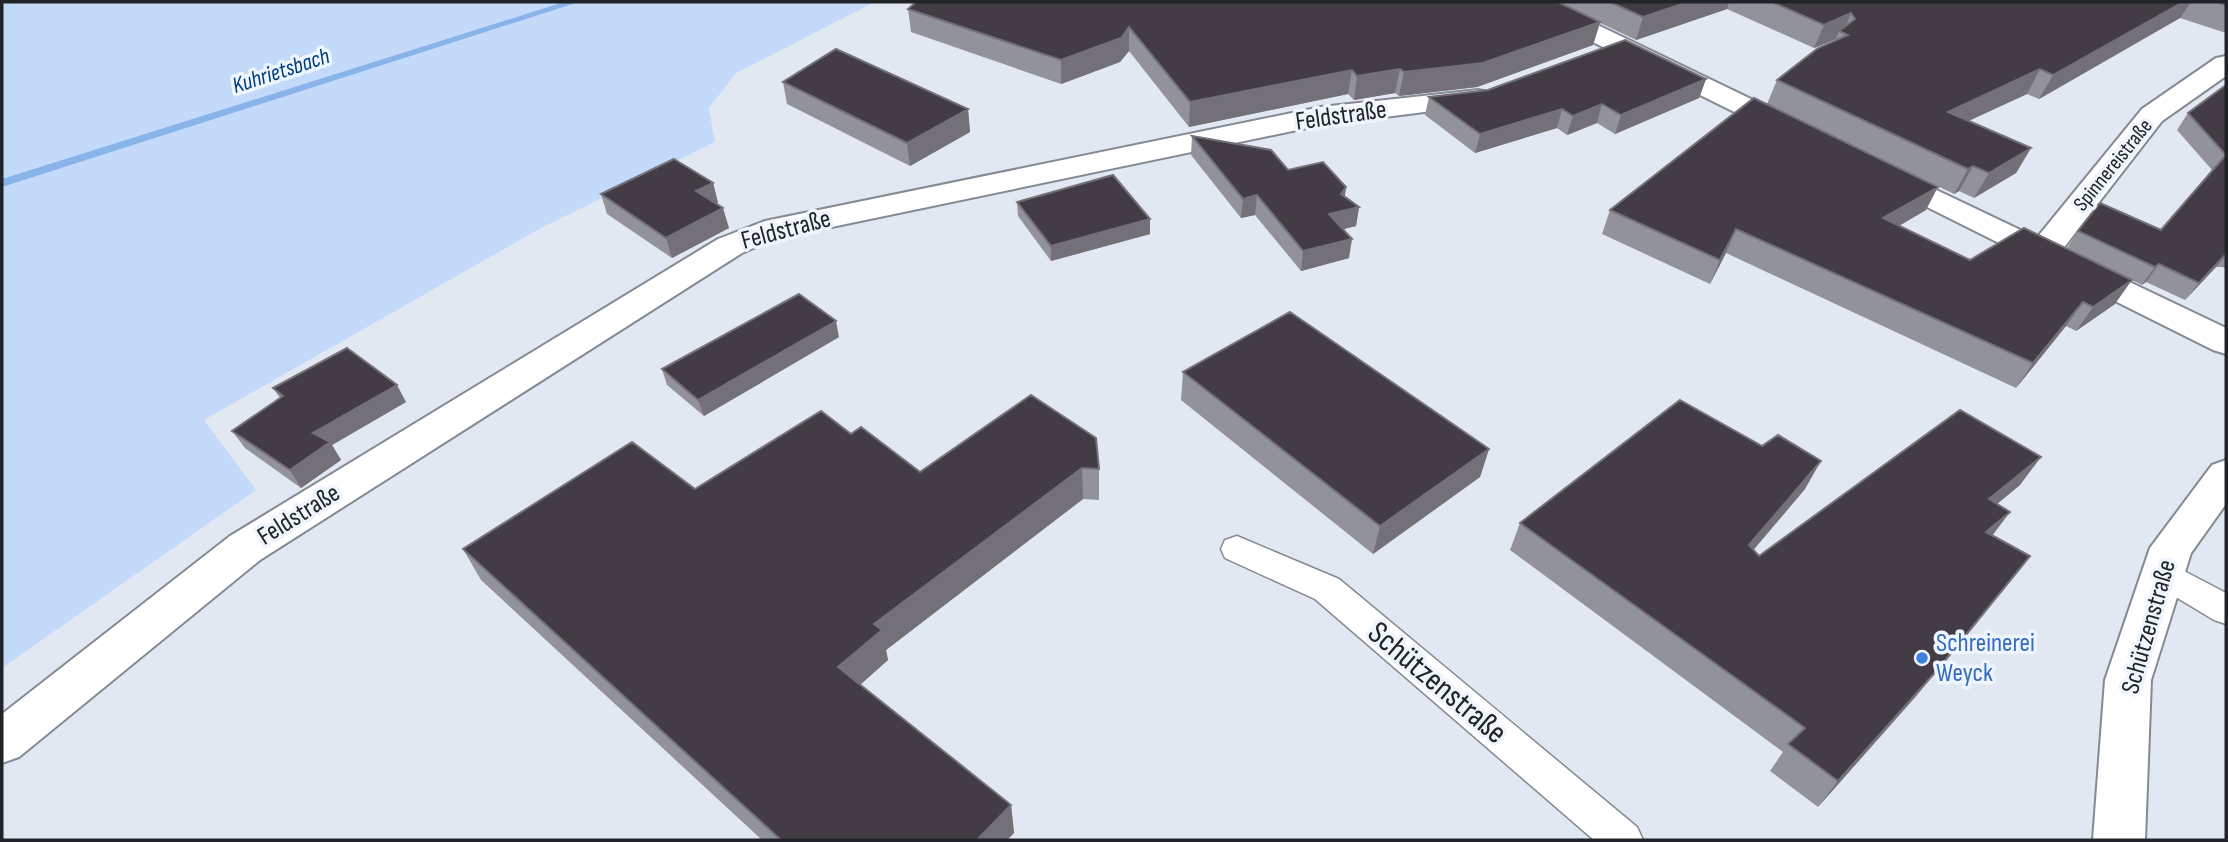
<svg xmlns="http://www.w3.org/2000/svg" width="2228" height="842" font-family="'Sofia Sans Condensed',sans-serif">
	<rect width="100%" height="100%" fill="#e1e8f2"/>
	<path fill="#c4dafa" d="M2,2h873l-139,71 -27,35 6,34 -174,86 -337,192 52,70 -254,178z"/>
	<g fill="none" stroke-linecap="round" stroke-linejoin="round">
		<path fill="#89b4e9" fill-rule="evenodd" d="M564,2h15l-577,185v-8z"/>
		<g stroke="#838a94" stroke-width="3">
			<path id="service" d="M1237,536l102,43 298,248 6,13h-49l-279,-241 -90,-41 -4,-9 4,-9z
				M2163,560l63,33v31l-12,-4 -63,-38 -5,-9 5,-9z"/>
		</g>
		<g stroke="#838a94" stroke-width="4">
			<path id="minor" d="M2226,56v20l-64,45 -107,138 -12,3 -12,-3 -5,-7 5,-7 111,-136 74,-51z
				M1478,90l10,2 4,6 -4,6 -167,21 -547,114 -32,14 -482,307 -241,197 -17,6v-49l228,-178 488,-297 47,-18 556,-114z
				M2226,460v44l-35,49 -40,127 -6,160h-52l12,-160 45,-132 62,-83z"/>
		</g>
		<g stroke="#838a94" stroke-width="4">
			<path id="secondary" d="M1519,2h31l251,121 5,6 -5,6 -10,3 -10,-3 -259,-128z
				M1886,166l340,162v26l-13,-4 -338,-169 -4,-6 4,-6z"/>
		</g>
		<use href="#service" fill="#fff" fill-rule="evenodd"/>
		<use href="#minor" fill="#fff" fill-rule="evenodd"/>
		<use href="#secondary" fill="#fff" fill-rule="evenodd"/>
	</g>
	<path fill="#92929b" d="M916,2h1310v31l-46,-15 -141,81 -12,-5 -58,27 62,27 -15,25 -42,25 -15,-7 -5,3 -187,-90 10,-24 58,-39 1,-2 -22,9 -87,-39 -91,31 -36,-17 -7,22 -116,42 -78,9 -4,-3 -41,7 -6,-6 -159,33 -60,-76 -9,11 -59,22 -150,-52 -3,-23z
		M1706,79l-7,19 -84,36 -18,-11 -30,12 -10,-7 -82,25 -50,-38 4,-18z
		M783,82l185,27 2,23 -60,34 -123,-62z
		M2226,85v184l-3,-2h-7l-31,33 -39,-18 -4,3 -75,-37 11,-17 83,-1 51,-60 -35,-40 11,-17z
		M1192,136l96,34 58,17 -1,9 14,11 -3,19 -12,3 5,29 -48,13 -46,-56 -14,3 -50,-63z
		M713,183l5,20 -2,1 13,24 -57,30 -65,-44 -6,-20z
		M1017,202l133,32 -99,27 -33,-45z
		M1610,210h316l-27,16 71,34 145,44 -39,27 -10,-5 -50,62 -290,-135 -16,31 -108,-50z
		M839,337l-135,79 -37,-31 -5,-16z
		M1183,372l306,77 -9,28 -107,77 -192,-154z
		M273,388l133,14 -74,43 9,15 -40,28 -56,-40 -13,-17 48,-33z
		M1031,395l68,74v31l-16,-1 -197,151 2,10 -28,25 151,120 3,28 -7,7h-245l-281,-260 -18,-31 232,-60 156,-55 69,38z
		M2020,485l-23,19 -5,31 -75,160 -99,112 -48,-36 13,-19 -273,-202 10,-27 285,-34 -52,61 6,6z"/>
	<path fill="#737078" d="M1688,2h41l-2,7 -91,31 7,-23z
		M2183,2h8l-11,16 -141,81 14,-24z
		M1851,13l-8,20 -4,-2 -3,8 -22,9 10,-23z
		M1600,22l-7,23 -116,42 -78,9 5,-24z
		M1129,27v24l-9,11 -59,22v-24z
		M1400,69l-5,24 -41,7 3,-24z
		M2040,69l-13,25 -92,42 13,-24z
		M1352,70l-4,24 -159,33 1,-25z
		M1706,79l-7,19 -84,36 6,-19z
		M1602,104l-5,19 -30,12 6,-19z
		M968,109l2,23 -60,34 -3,-23z
		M1562,109l-5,19 -82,25 5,-19z
		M2031,148l-15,25 -42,25 15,-25z
		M1973,166l-14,25 -5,3 14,-25z
		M713,183l5,20 -16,8 -6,-20z
		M1346,187l-3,19 16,1 -3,19 -29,7 2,-19z
		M1938,187l-12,23 -55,32 12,-24z
		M1257,195l-2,20 -14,3 2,-19z
		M723,208l6,20 -57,30 -6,-20z
		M1150,219v15l-99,27v-15z
		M1736,229l-10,24 -16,31 10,-24z
		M1352,239l-3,19 -48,13 2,-20z
		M2226,254l-10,13 -31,33 14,-17z
		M2159,264l-13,18 -4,3 13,-18z
		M2132,280l-17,24 -39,27 17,-24z
		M2083,302l-17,24 -50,62 17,-25z
		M836,321l3,16 -135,79 -6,-16z
		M397,385l9,17 -74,43 9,15 -40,28 -11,-18 23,-37z
		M1489,449l-9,28 -107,77 7,-28z
		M2041,457l-21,28 -51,42 20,-28z
		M1821,461l-16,28 -71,84 15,-28z
		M1082,468l1,31 -197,151 2,10 -42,37 -8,-30 36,-43z
		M2010,512l-21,28 -3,-8z
		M2008,584l-91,111 -99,112 20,-26z
		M1011,805l3,28 -7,7h-30z"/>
	<path fill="#443c44" stroke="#737078" stroke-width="2" d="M916,2h642l42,20 -117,41 -79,9 -4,-3 -43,7 -5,-6 -162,32 -61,-75 -8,11 -60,22 -153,-51z
		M1610,2h78l-45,15z
		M1772,2h411l-130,73 -13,-6 -92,43 83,36 -42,25 -16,-7 -5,3 -191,-89 41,-32 30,-13 -9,-4 16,-12 -4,-6 -27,12z
		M2216,2h10v3z
		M1625,40l81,39 -85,36 -19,-11 -29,12 -11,-7 -82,25 -51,-37 59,-7z
		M836,49l132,60 -61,34 -124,-61z
		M2226,85v169l-27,29 -40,-19 -4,3 -77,-36 22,-28 61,27 65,-75 -38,-42z
		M1754,98l184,89 -55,31 87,42 54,-32 108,52 -39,27 -10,-5 -50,61 -297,-134 -16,31 -110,-50z
		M1192,136l79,14 17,20 35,-8 23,25 -5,7 18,13 -30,7 23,25 -49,12 -46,-56 -14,4z
		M674,159l39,24 -17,8 27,17 -57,30 -65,-44z
		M1113,175l37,44 -99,27 -34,-44z
		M799,294l37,27 -138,79 -36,-31z
		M1290,312l199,137 -109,77 -197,-154z
		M347,348l50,37 -84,48 17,9 -40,28 -58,-39 51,-35 -10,-8z
		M1031,395l65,43 3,31 -17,-1 -208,156 8,6 -44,37 173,138 -34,35h-196l-318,-291 169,-107 63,47 126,-78 30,23 10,-7 59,45z
		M1680,400l82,46 16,-11 43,26 -72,84 10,11 201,-146 81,47 -52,42 21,13 -24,20 44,24 -91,112 -101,113 -50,-37 17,-16 -285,-205z"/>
	<circle fill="#3f7fe0" stroke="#eff5fe" stroke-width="2.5" cx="1922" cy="658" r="7"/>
	<g text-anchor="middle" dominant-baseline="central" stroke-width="7" stroke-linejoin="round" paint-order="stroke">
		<g font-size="21" fill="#202327" stroke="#eff5fe">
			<text transform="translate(2113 165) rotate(-51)">Spinnereistraße</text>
		</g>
		<g font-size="23" font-style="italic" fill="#003e7b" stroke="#eff5fe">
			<text transform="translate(281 71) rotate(-18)">Kuhrietsbach</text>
		</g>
		<g font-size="26" fill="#202327" stroke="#eff5fe">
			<text transform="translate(1341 116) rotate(-8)">Feldstraße</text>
			<text transform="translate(786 230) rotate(-15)">Feldstraße</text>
			<text transform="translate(299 515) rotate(-32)">Feldstraße</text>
			<text transform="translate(2149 627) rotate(-74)">Schützenstraße</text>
		</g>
		<g font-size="26" fill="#366cbe" stroke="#eff5fe" text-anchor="start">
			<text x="1936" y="643">Schreinerei<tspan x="1936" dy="30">Weyck</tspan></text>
		</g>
		<g font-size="32" fill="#202327" stroke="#eff5fe">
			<text transform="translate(1437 683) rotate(40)">Schützenstraße</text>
		</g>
	</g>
	<rect width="2228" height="842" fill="none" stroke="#202327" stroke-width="7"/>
</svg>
